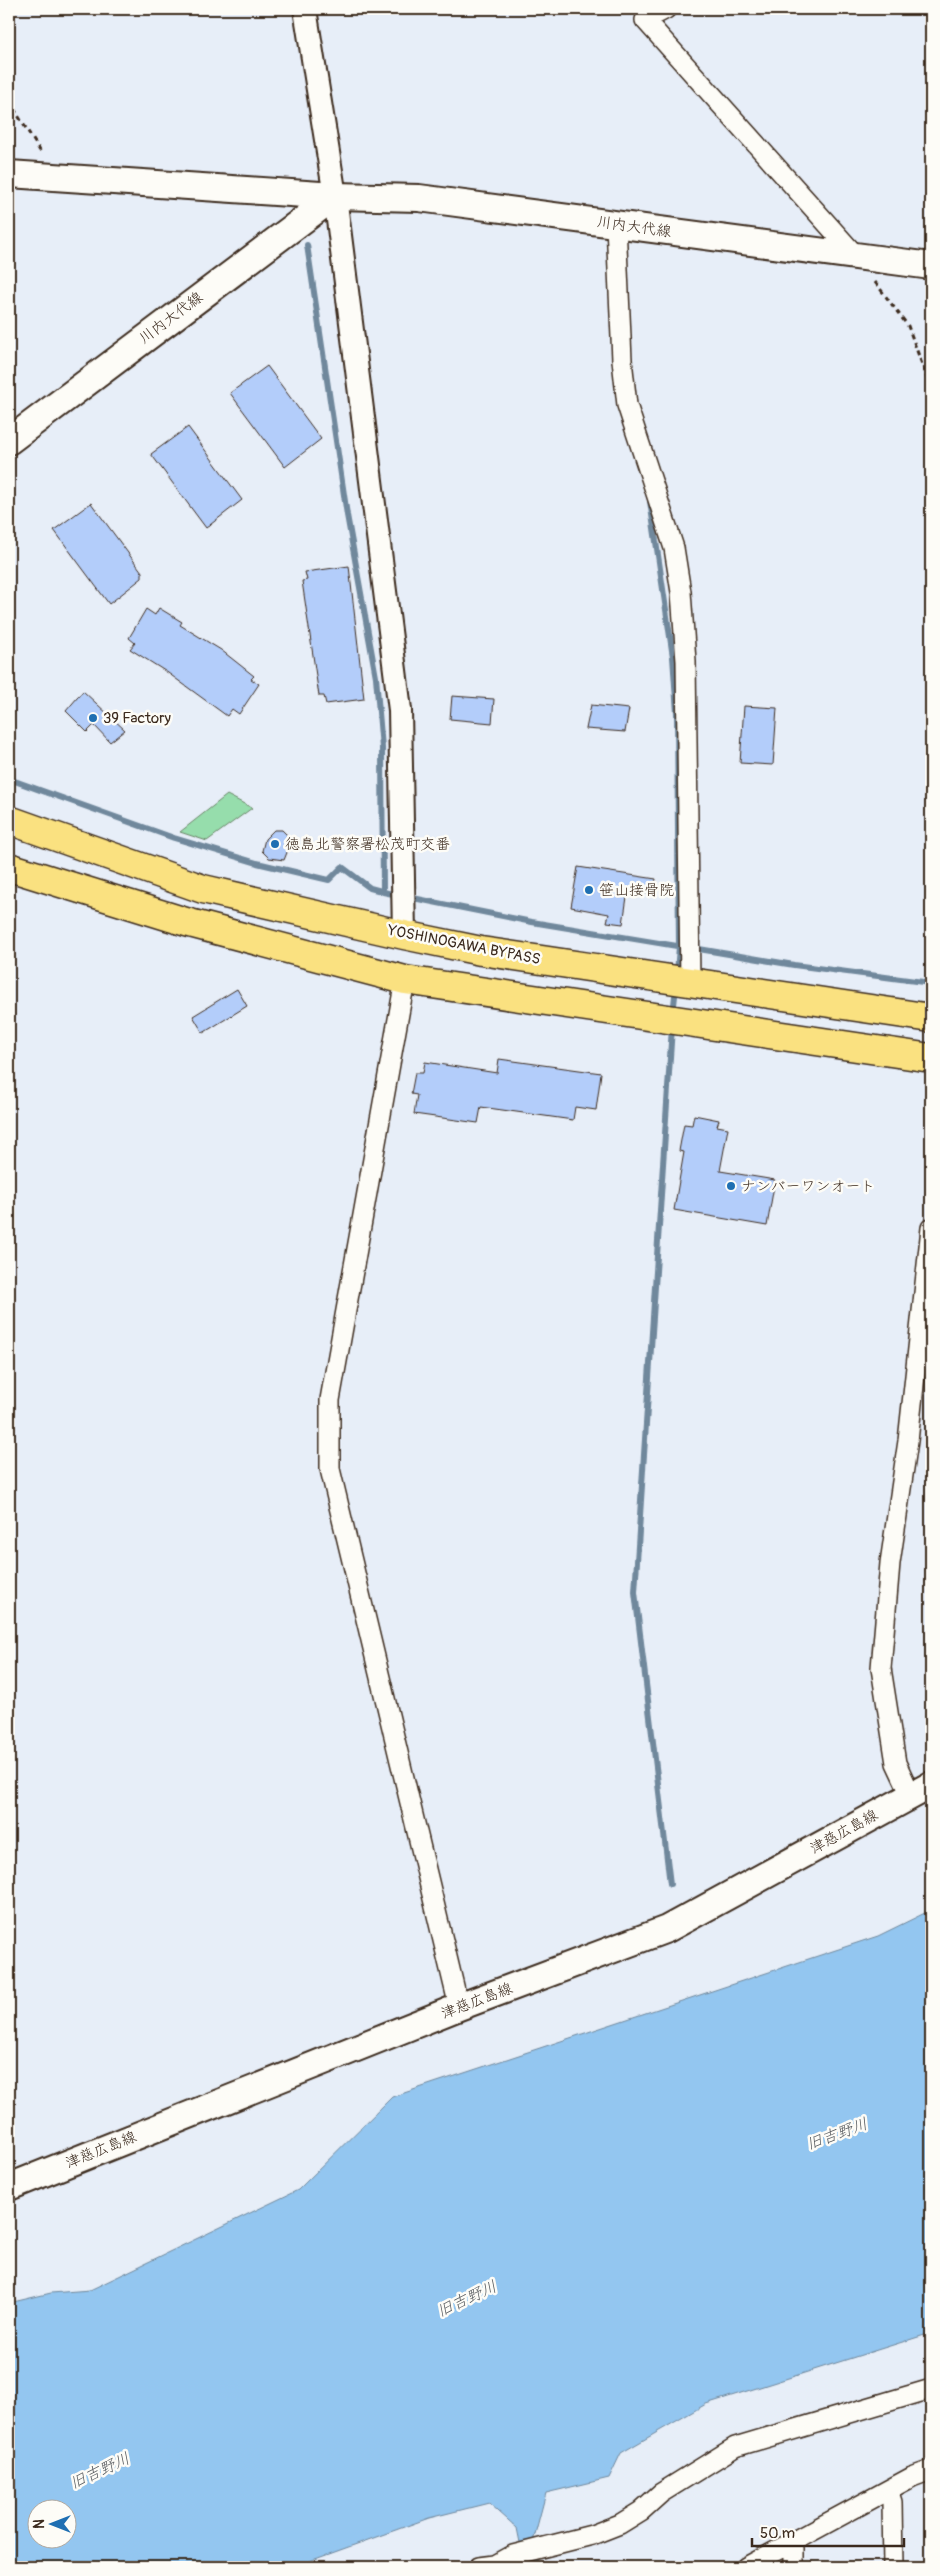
<svg xmlns="http://www.w3.org/2000/svg" width="940" height="2576" font-family="Pangolin,'Klee One',sans-serif">
	<rect width="100%" height="100%" fill="#e7eef8"/>
	<filter id="ink" filterUnits="userSpaceOnUse"><feTurbulence type="fractalNoise" baseFrequency=".02" numOctaves="2"/><feDisplacementMap in="SourceGraphic" scale="10" xChannelSelector="R" yChannelSelector="G"/><feConvolveMatrix kernelMatrix="1 2 1 2 8 2 1 2 1" color-interpolation-filters="sRGB"/></filter>
	<g filter="url(#ink)">
		<path fill="#96ddac" stroke="#688465" d="M227,795l25,13 -45,33 -27,-9z"/>
		<path fill="#93c6f0" stroke="#70889c" fill-rule="evenodd" d="M931,1910v423l-225,71 -85,49 -12,25 -63,15 -12,45 4,29h-13l-8,-39 -28,-25 -60,15 -136,49h-284v-264l42,-10 39,-3 208,-100 94,-93 486,-161zM38,2508h30v30h-30z"/>
		<g fill="none" stroke-linecap="round" stroke-linejoin="round">
			<path stroke="#70889c" stroke-width="6" d="M307,245l40,270 29,162 6,71 1,144 149,30 151,25
				M650,501l23,156 4,56 2,233 -2,28
				M9,779l165,59 83,25 72,17 13,-13 28,21 15,4
				M693,948l101,17 137,18
				M673,1014l3,-27
				M670,1884l-35,-292 37,-565"/>
		</g>
		<path fill="#b3cdfa" stroke="#3b2a1e" d="M267,366l54,73 -36,28 -55,-74z
			M188,427l54,73 -36,28 -55,-74z
			M91,503l51,69v6l-33,26 -55,-74z
			M349,566l15,133 -38,5 -2,-8h-5l-17,-115 5,-1 -2,-8z
			M159,608l23,14 -2,3 41,25 33,26 -3,3 8,5 -20,30 -7,-5 -5,7 -59,-43 -38,-24 5,-6 -6,-5 17,-29 9,6z
			M83,691l42,39 -15,12 -16,-17 -7,7 -21,-21z
			M452,696l42,3 -2,24 -42,-4z
			M591,705l38,4 -4,23 -39,-3z
			M744,706l33,2 -4,57 -33,-2z
			M274,830h8l10,10 -8,20 -15,-2 -7,-7 3,-12z
			M578,867l78,12 -3,15 -25,-4 -5,34 -16,-2 2,-8 -38,-7z
			M237,989l10,17 -44,27 -10,-17z
			M499,1059l102,14 -5,37 -21,-3 -2,13 -92,-13 -3,16 -64,-9 3,-19 -6,-1 4,-21h8l2,-11 72,11z
			M694,1115l25,5 -2,6 11,2 -8,43 55,9 -8,46 -93,-16 10,-58 -5,-1 5,-27 8,1z"/>
		<g fill="none" stroke-linecap="round" stroke-linejoin="round">
			<g stroke="#3b2a1e" stroke-width="22">
				<path id="minor" d="M666,9l-21,11 211,236
					M616,224l6,136 5,45 47,143 7,44 5,69 4,320
					M405,980l-75,420v69l129,538
					M911,1795l-15,-32 -15,-95 9,-105 18,-122 23,-213
					M888,2490l4,12 1,65
					M791,2543l3,6v18
					M479,2567l16,-2 18,-10 79,-20 28,-11 21,-13 20,-18 74,-46 196,-58
					M746,2567l166,-90 19,-7"/>
			</g>
			<g stroke="#3b2a1e" stroke-width="26">
				<path id="tertiary" d="M305,9l30,187 65,514 4,225"/>
			</g>
			<g stroke="#3b2a1e" stroke-width="30">
				<path id="secondary" d="M9,174l326,22 84,2 512,68
					M9,441l326,-245
					M9,2187l450,-180 208,-78 264,-144"/>
			</g>
			<g stroke="#3b2a1e" stroke-width="31">
				<path id="trunk" d="M9,820l194,69 201,46 77,16 450,67
					M9,867l177,55 219,58 526,78"/>
			</g>
			<path stroke="#3b2a1e" stroke-width="3" stroke-dasharray="5 4" stroke-linecap="butt" d="M9,101l33,53
				M875,282l33,44 23,63"/>
			<use href="#minor" stroke="#fdfcf7" stroke-width="19"/>
			<use href="#tertiary" stroke="#fdfcf7" stroke-width="22"/>
			<use href="#secondary" stroke="#fdfcf7" stroke-width="26"/>
			<use href="#trunk" stroke="#fae180" stroke-width="28"/>
		</g>
	</g>
	<g fill="#1f6fb2" stroke="#fdfcf7" stroke-width="2">
		<circle cx="93" cy="718" r="5"/>
		<circle cx="275" cy="844" r="5"/>
		<circle cx="589" cy="890" r="5"/>
		<circle cx="731" cy="1186" r="5"/>
	</g>
	<g text-anchor="middle" dominant-baseline="central" stroke-width="5" stroke-linejoin="round" paint-order="stroke">
		<g font-size="15" fill="#3b2a1e" stroke="#fdfcf7">
			<text transform="translate(634 227) rotate(8)">川内大代線</text>
			<text transform="translate(171 318) rotate(-37)">川内大代線</text>
			<text transform="translate(464 945) rotate(11)">YOSHINOGAWA BYPASS</text>
			<text transform="translate(844 1832) rotate(-29)">津慈広島線</text>
			<text transform="translate(477 2001) rotate(-21)">津慈広島線</text>
			<text transform="translate(101 2150) rotate(-22)">津慈広島線</text>
		</g>
		<g font-size="15" fill="#3b2a1e" stroke="#fdfcf7" text-anchor="start">
			<text x="103" y="718">39 Factory</text>
			<text x="285" y="844">徳島北警察署松茂町交番</text>
			<text x="599" y="890">笹山接骨院</text>
			<text x="741" y="1186">ナンバーワンオート</text>
		</g>
		<g font-size="16" font-style="italic" fill="#55595d" stroke="#fdfcf7">
			<text transform="translate(837 2134) rotate(-20)">旧吉野川</text>
			<text transform="translate(467 2299) rotate(-25)">旧吉野川</text>
			<text transform="translate(100 2471) rotate(-25)">旧吉野川</text>
		</g>
	</g>
	<rect width="940" height="2576" fill="none" stroke="#fdfcf7" stroke-width="30"/>
	<rect x="15" y="15" width="910" height="2546" fill="none" stroke="#3b2a1e" stroke-width="2" filter="url(#ink)"/>
	<g transform="translate(52 2524) rotate(270)"><circle r="24" fill="#fdfcf7" stroke="#afa8a0"/>
	<path d="M0-4L9 19L0 12L-9 19Z" fill="#1f6fb2"/>
	<text y="-8" font-size="14" font-weight="bold" text-anchor="middle" fill="#3b2a1e">N</text>
	</g>
	<path d="M752 2538v8h152v-8" fill="none" stroke="#3b2a1e" stroke-width="2.5"/>
	<text x="760" y="2538" font-size="15" fill="#3b2a1e" stroke="#fdfcf7" stroke-width="4" paint-order="stroke">50 m</text>
</svg>
